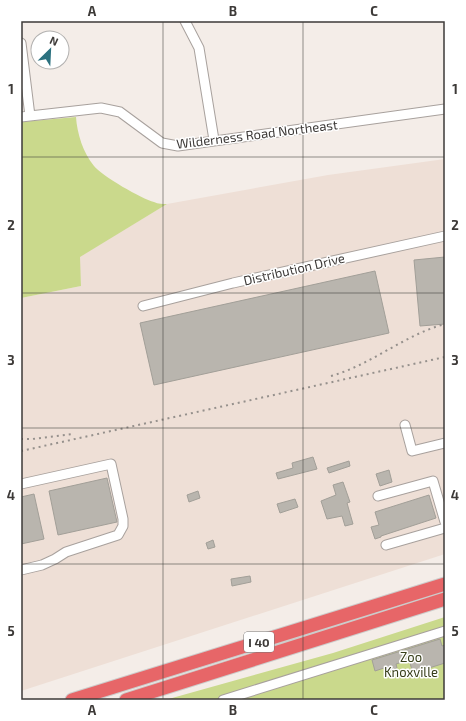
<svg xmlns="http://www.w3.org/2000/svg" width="466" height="721" font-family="'Exo 2',sans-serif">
	<rect width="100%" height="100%" fill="#f4ede8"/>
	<path fill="#eedfd6" d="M445,159v395l-424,137v-393l60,-12 -2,-29 88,-53 161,-29z"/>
	<path fill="#cad98c" d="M76,117c1,16 7,36 18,49 8,10 48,33 60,36 4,2 9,2 13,2l-87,53 1,29 -60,12v-176z
		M445,617v83h-280l168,-47z"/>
	<path fill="#b9b5ae" stroke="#a29f98" d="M445,257v67l-25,2 -6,-66z
		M375,271l14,62 -235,52 -14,-62z
		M313,457l4,12 -39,10 -2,-6 17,-5 -1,-5z
		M349,461l1,5 -21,7 -2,-5z
		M389,470l3,12 -12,4 -4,-12z
		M107,478l10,44 -59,13 -9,-44z
		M343,482l7,20 -3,1 6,21 -8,2 -3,-10 -15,3 -6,-18 15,-6 -3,-10z
		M198,491l2,7 -11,4 -2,-7z
		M34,494l10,45 -23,5v-47z
		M429,495l7,23 -55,18v1l-6,2 -4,-12 8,-2 -4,-13z
		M295,499l3,8 -18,6 -3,-9z
		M213,540l2,7 -7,2 -2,-6z
		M250,576l1,6 -19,4 -1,-7z
		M440,639l2,7 3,-1v18l-32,10 -4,-13 -13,4 1,4 -11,4 -2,-4 -9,3 -3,-11z"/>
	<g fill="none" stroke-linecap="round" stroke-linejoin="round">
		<g stroke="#a8a19d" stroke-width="11">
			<path id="minor" d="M185,21l14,27 15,92
				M21,43l9,73
				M21,117l80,-9 19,4 42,31 16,3 267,-37
				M143,306l90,-23 212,-47
				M405,425l7,26 33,-8
				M21,484l90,-20 12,55v7l-5,9 -52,17 -11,7 -13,6 -21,5
				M378,496l55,-15 12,41
				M386,545l59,-17
				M223,700l222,-69"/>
		</g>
		<g stroke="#cdcccb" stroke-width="15">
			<path id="highway" d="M72,700l373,-116
				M126,700l319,-101"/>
		</g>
		<use href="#minor" stroke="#fff" stroke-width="9"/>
		<use href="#highway" stroke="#e76668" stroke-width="13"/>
		<path stroke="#95908c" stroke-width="2" stroke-dasharray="2 4" stroke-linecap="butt" d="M331,376c40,-11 73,-41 114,-52
			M21,439h11l41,-5
			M21,451l424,-94"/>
	</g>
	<path fill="none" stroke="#3d3a38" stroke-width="1" stroke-opacity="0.55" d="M163,21v679M303,21v679M21,157h424M21,293h424M21,428h424M21,564h424"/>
	<g text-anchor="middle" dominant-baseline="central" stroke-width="3" stroke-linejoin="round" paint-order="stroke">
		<rect fill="#fff" stroke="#777574" stroke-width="1" x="244" y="632" width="30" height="20" rx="3"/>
		<g font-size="12" font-weight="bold" fill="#3d3a38">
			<text x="259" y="642">I 40</text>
		</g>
		<g font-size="13" fill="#3d3a38" stroke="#fff">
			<text transform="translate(257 134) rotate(-7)">Wilderness Road Northeast</text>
			<text transform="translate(294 269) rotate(-13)">Distribution Drive</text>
		</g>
		<g font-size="13" fill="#363d18" stroke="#fff">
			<text x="411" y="657">Zoo<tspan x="411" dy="15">Knoxville</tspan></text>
		</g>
	</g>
	<rect width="466" height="721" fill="none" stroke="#ffffff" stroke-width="44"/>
	<g transform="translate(50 50) rotate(24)"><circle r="19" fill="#ffffff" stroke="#b1b0af"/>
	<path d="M0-3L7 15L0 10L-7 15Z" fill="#2b717f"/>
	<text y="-6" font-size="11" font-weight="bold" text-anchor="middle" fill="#3d3a38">N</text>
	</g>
	<rect x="22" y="22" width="422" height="677" fill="none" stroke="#3d3a38" stroke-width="1.5"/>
	<g font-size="13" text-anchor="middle" font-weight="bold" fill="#3d3a38">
		<text x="92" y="16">A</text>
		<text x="233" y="16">B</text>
		<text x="374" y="16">C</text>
		<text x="11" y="94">1</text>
		<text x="455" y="94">1</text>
		<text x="11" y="230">2</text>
		<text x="455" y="230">2</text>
		<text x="11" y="365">3</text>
		<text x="455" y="365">3</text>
		<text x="11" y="500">4</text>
		<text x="455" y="500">4</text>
		<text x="11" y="636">5</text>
		<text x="455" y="636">5</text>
		<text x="92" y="715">A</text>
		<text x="233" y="715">B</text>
		<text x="374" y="715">C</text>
	</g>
</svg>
